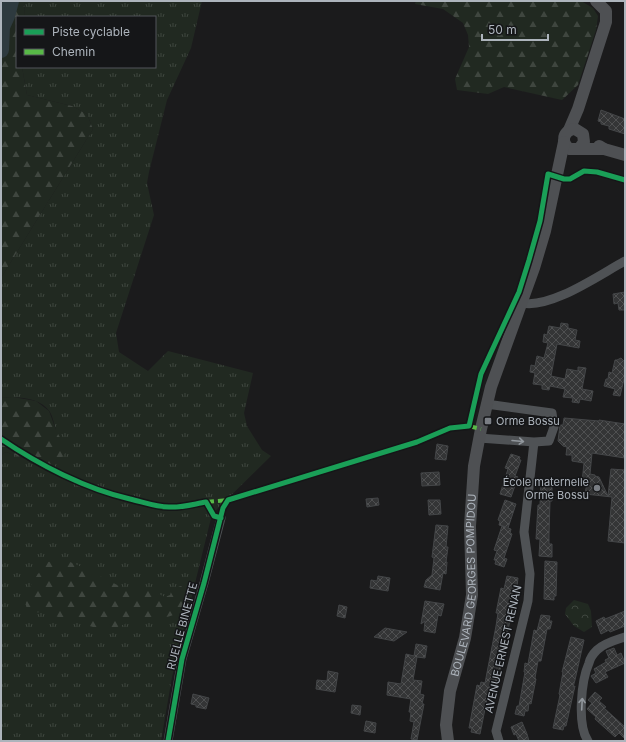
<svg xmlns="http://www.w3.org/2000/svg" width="626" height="742" font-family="Inter,sans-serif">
	<defs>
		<pattern id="grass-tufts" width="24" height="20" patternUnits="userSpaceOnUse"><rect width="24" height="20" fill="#212921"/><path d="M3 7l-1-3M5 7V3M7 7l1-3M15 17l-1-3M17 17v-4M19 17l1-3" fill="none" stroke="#3f463f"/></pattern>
		<pattern id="forest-firs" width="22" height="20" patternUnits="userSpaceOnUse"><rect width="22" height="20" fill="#212921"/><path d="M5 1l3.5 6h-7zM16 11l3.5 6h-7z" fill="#3f463f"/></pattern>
		<pattern id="park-crowns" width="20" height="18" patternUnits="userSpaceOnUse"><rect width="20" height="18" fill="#212921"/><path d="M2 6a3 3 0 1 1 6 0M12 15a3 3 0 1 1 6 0" fill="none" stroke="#3f463f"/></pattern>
		<pattern id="building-cross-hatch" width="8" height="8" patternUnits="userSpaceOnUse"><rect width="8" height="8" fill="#343536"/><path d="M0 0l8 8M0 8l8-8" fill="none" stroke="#4f5051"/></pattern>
	</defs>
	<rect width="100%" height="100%" fill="#1b1b1c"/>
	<path fill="url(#grass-tufts)" d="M24,1h178l-11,47 -24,52 -18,72 -2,11 7,32 -38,118 3,19 29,19 20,-20 85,22 -9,40 3,13 15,24 9,6 -59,58 -40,163 -11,64h-160v-286l5,-3 22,8 28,-30c-2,-6 -3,-13 -6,-18 -10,-15 -33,-16 -49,-14v-120l92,-149 -6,-15 -15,-8 -45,-11 -5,-28h133v-50h-130z"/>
	<path fill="url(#forest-firs)" d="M1,1h23l1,16h-8v6l-2,2 2,13v29h5l5,28 45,11 15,8 6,15 -92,149z
		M416,1h165l12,7 5,8 -2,14 -18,55 -16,15 -58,-13 -16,7 -31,-4 -2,-11 14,-32 -1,-12 -5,-12 -20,-14 -28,-5z
		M13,397l23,4 13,10 7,19 11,21 -13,15 -26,-6 -22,-8 -5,3v-57z
		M58,561l12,1 12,5 45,23 21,-1 17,8 5,-2 2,-6 9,-3 6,6c0,4 0,10 -2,13 -10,17 -34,13 -50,12l-10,7 -18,7 -66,-19 -10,1c-2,-2 -4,-5 -5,-8 -2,-15 13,-32 21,-43z"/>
	<path fill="url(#park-crowns)" d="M574,600l14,4 3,7 1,16 -8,5 -10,-6 -9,-12 1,-6z"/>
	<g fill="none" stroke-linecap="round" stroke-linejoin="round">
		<path stroke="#2e3a3f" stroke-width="16" d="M1,50l1,-23 5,-11 4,-15"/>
	</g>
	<path fill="url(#building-cross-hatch)" stroke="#444648" d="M601,110l24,9v15l-16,-5v-3l-8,-2v-2l-3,-1z
		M625,292v18h-6l-1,-7 -4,1 -1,-10z
		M561,323l7,1v4l9,2 -2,10 5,1 -1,7 -22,-4 -6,32 14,3 2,-10 11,2v-4l8,1 -4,21 11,2 -2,10 -11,-2 -1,4 -7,-1 1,-4 -10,-1 2,-8 -15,-3 -1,4 -7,-1v-4l-9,-1 2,-11 -5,-1 1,-7 4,1 2,-10 7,2 4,-15 -5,-1 1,-8 3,1 2,-9 11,2z
		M621,358l4,4v17h-1l-4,17 -7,-1 2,-6 -11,-3 2,-7h2l1,-7 3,1 3,-13h2z
		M564,418l35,3v-1l26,4v34l-33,-5 -2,21 5,1v1l4,1 9,19 3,-27 14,1v73l-17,-2 4,-44 -27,-3 2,-11 -5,-1 2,-19 -12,-2v-6h-6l1,-8 -4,-1 -5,-5 2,-16h3z
		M437,444l11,2 -2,14 -11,-1z
		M511,454l9,3 -1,3h2l-6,16 3,1 -7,20 -11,-3 8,-25 -3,-1z
		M439,472l1,13 -18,1 -1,-13z
		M541,480h9v4h2v17h-2l-1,34v9h3v13l-13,-1 1,-17h-4l2,-34h2z
		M378,498l1,7 -12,2 -1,-8z
		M428,500h12l1,14 -12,1z
		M505,500l11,4 -8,24 3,1 -1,4 2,1 -8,24 3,1 -3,8 -9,-3 1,-4h-2l3,-9 -3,-1 8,-24 4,1 -7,-2 1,-4 -2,-1z
		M436,525l12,1 -2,21h2l-2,15h1l-1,12 -3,-1 -3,17 -16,-3 2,-7 6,-5 2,-17 -2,-1z
		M545,561l12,1 -1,34h-2v4l-10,-1z
		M378,576l12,2 -2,13 -18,-3 1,-8 6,1z
		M507,576l11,2 -1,8h-3l-1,4 -6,29 3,1 -13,65 -7,-1 -10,50 -9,-2 1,-4h-3l8,-43 3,1 1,-4 4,1 11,-57 2,-13h-2l5,-25 3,1z
		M425,601l19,3 -3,12 -3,-1 -3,18 -11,-2 1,-10 -4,3z
		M339,605l8,2 -2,11 -8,-2z
		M625,611v15l-15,6 -1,-2 -8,4 -5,-13 8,-4 1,2z
		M541,615l9,1 -1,5h3l-2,8h-3l-6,32h-3l-3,17 1,1 -5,25 -2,-1 -1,8h-3l-1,5 -9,-2 2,-8h2l6,-34h-1l1,-9 3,1 6,-34 3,1z
		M385,628l22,4 -13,9 -20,-4z
		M571,637l13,3 -9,40 -2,7 2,-1 -9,40h-2l-1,4 -10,-2 7,-33 -1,-1 4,-22h-1z
		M416,644l11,2 -2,12 -8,-1 -4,23 9,1 -2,13 4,1 -2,9h2l-7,36 -6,-1 3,-17 -4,-1 1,-9h-2l2,-13 -24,-4 1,-13 13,2 5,-30 8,2z
		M614,648l3,7 4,-2 4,10 -20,9 3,5 -12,6 -5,-7 5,-3 -2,-4 12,-7 -1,-2 4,-2 -3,-7z
		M328,671l10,2 -3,19 -19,-3 1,-9 10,1z
		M595,692l7,6 -3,3 7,6 -2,1 21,19v12l-6,-6 -4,4 -20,-18 1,-2 -9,-8 5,-6 -4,-3z
		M193,694l16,4 -3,11 -10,-2v-2l-5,-1z
		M352,705l9,1 -1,9 -9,-2z
		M366,721l10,2 -1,10 -11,-2z
		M522,722l5,12 2,7h-10l-3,-7 -2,1 -3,-8z"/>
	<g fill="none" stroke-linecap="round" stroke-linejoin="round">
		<path stroke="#4f5255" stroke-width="9" d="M522,303c29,6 77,-28 103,-42
			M479,438l55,4 15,-1 5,-14 -2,-14 -66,-9
			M168,741l14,-82 22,-76 17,-65
			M499,741l-3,-10 32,-130 2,-27 -6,-42 10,-90
			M588,741c-11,-16 -7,-60 1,-78 1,-5 5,-10 8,-13 7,-7 19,-10 28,-13"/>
		<g stroke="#4e5053" stroke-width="12">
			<path d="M569,130l9,-21 28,-87v-11l-10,-10"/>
			<path d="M599,146l5,3 21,6"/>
			<path d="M579,149l5,-7 -1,-8 -8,-5c-12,1 -15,14 -5,20h34"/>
			<path id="s1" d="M448,741l-2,-16 4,-34 15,-53 7,-43 -2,-69 4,-60 7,-37 10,-42 43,-119 11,-37 19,-89"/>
		</g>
		<path stroke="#58b947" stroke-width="4" stroke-dasharray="8 4" stroke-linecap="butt" d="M469,426l12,3
			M206,502l22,-2"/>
		<g stroke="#151618" stroke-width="8">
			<path id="cycleway" d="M1,439c38,26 85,50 129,60 13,3 26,8 39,8 12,1 25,-3 37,-5l8,14 7,2
				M168,741l14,-82 22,-76 19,-75 5,-8 189,-58 33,-14 19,-2 12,-52 38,-82 10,-32 11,-39 8,-47 16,5h6l14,-8 13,1 28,8"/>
		</g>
		<use href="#cycleway" stroke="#1a9f57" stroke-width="5"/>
	</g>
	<defs><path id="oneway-shaft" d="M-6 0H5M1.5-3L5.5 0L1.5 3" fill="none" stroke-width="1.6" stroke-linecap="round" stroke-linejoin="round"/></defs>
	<g stroke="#91979d">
		<use href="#oneway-shaft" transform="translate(518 441) rotate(5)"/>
		<use href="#oneway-shaft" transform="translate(582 704) rotate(-87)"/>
	</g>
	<g fill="#7a7e84" stroke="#151618" stroke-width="1.5">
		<rect x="484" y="417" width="8" height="8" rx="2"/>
		<circle cx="597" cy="488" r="4"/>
	</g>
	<g text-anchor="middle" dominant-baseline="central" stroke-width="3" stroke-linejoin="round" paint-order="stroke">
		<g font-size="11" fill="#adb4bc" stroke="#151618" text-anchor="start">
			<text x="496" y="421">Orme Bossu</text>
			<text x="589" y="482" text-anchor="end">École maternelle<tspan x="589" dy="13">Orme Bossu</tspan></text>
		</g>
		<g font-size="11" fill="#adb4bc" stroke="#151618">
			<text stroke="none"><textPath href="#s1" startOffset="158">BOULEVARD GEORGES POMPIDOU</textPath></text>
			<text transform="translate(182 626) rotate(-75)">RUELLE BINETTE</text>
			<text transform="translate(503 649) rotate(-77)">AVENUE ERNEST RENAN</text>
		</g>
	</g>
	<rect width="626" height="742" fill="none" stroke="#adb4bc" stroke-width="4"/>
	<rect x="16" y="16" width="140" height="52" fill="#151618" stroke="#52555a"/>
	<rect x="24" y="29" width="20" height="6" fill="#1a9f57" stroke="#52555a"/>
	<text x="52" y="36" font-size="12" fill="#adb4bc">Piste cyclable</text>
	<rect x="24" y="49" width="20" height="6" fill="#58b947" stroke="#52555a"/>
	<text x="52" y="56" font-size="12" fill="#adb4bc">Chemin</text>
	<path d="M482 34v6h66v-6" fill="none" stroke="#adb4bc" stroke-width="2"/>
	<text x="488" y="34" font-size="12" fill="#adb4bc" stroke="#151618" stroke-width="3" paint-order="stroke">50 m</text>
</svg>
